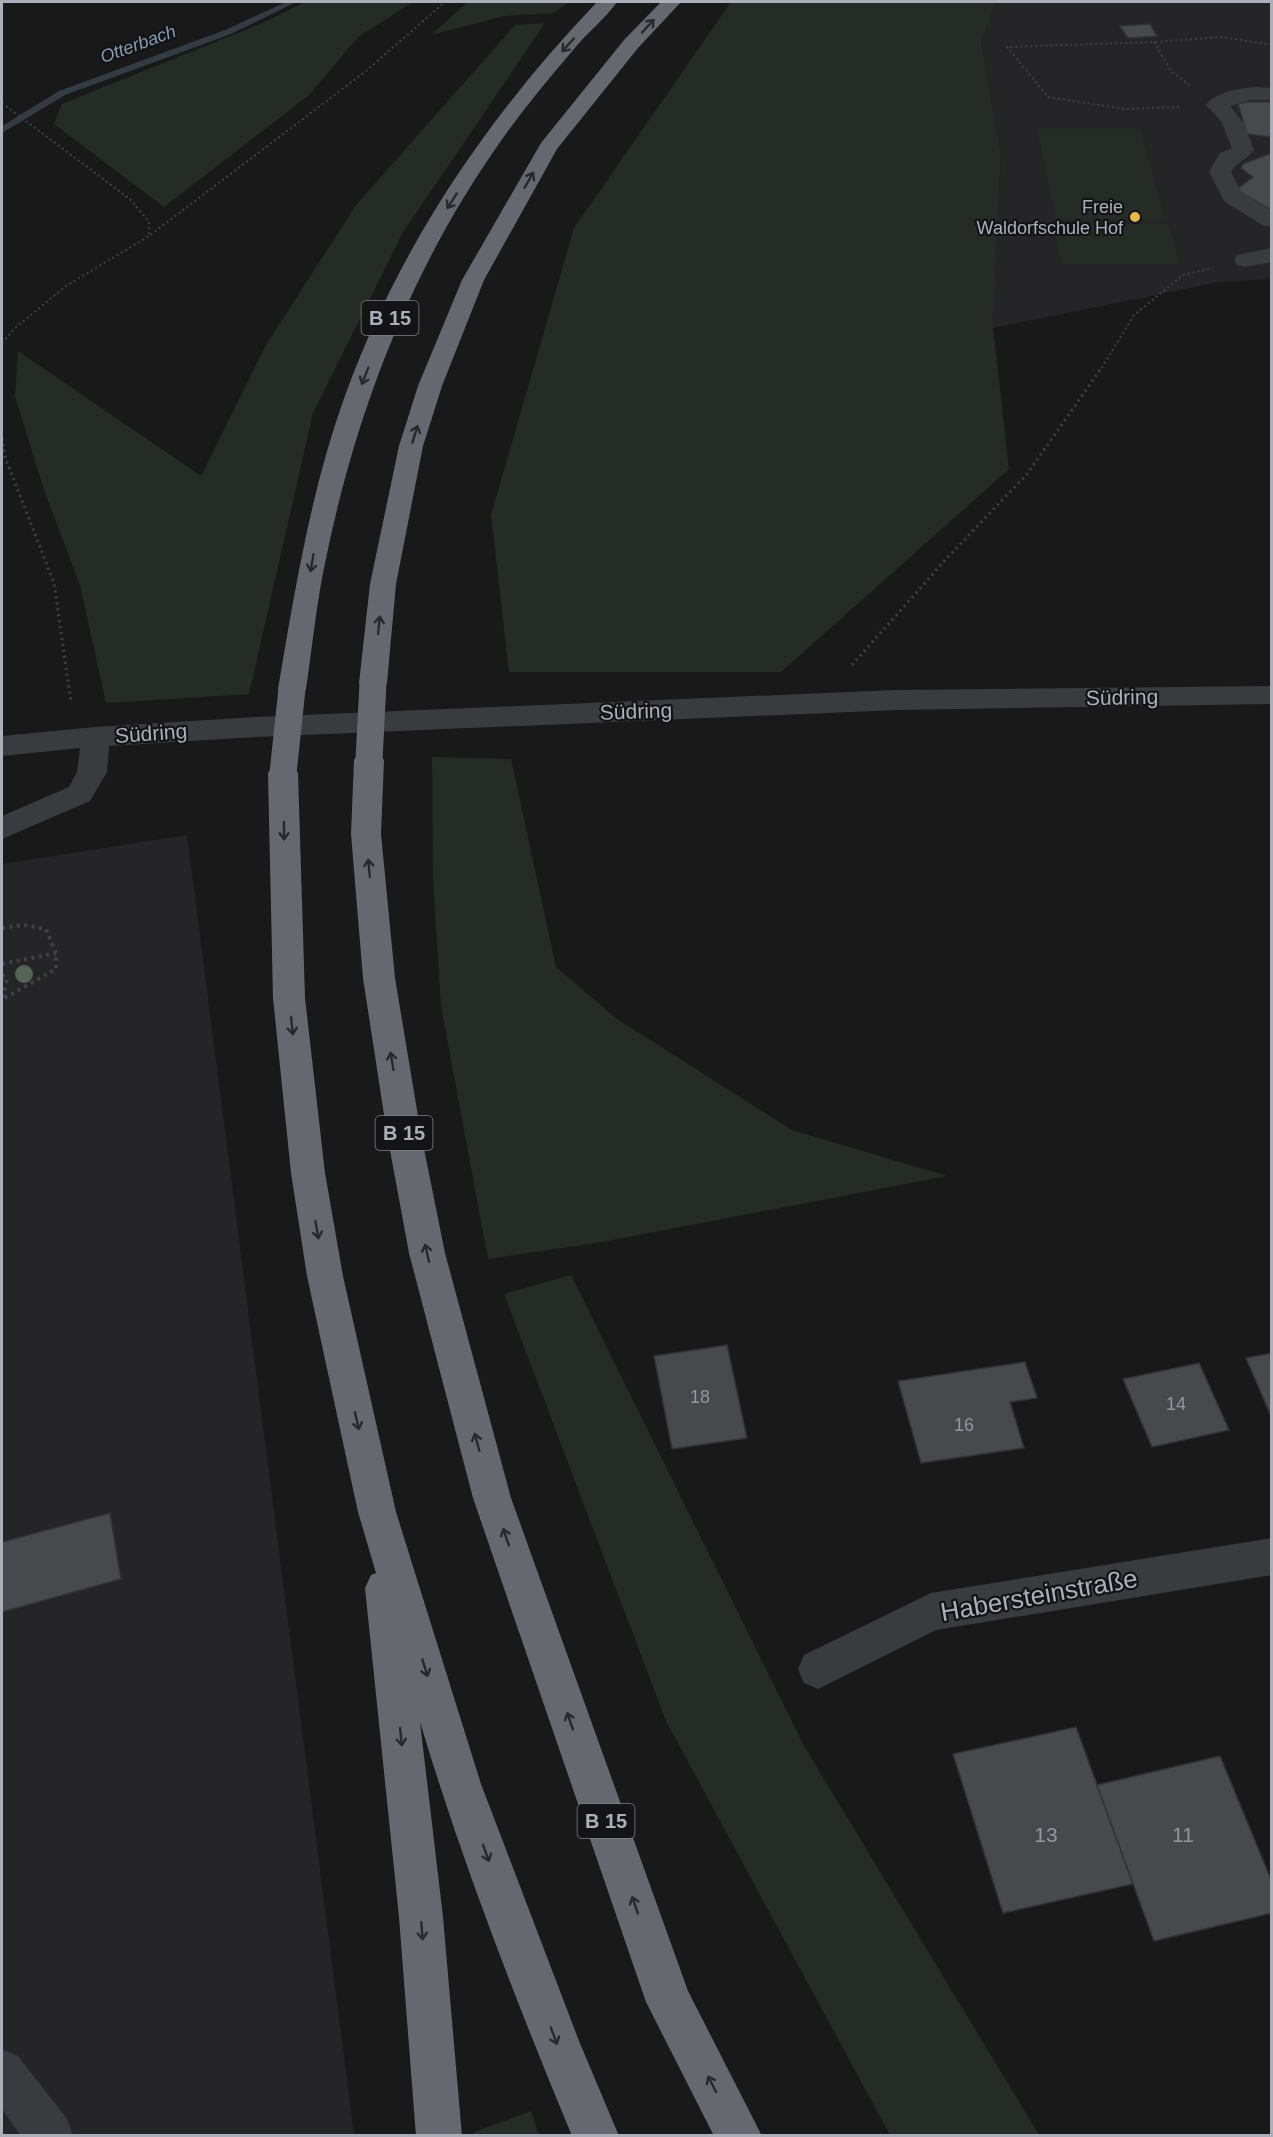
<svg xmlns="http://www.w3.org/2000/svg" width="1273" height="2137" font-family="Helvetica,sans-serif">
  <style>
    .built { fill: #252527 }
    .green { fill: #252c26 }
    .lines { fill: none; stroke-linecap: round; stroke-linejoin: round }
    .stream { fill: #333b43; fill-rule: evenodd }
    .building { fill: #48494d; stroke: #333336; stroke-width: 1.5 }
    .path-far2 { stroke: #404146; stroke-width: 2; stroke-dasharray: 2 3; stroke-linecap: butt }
    .path-far1 { stroke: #404146; stroke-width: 3; stroke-dasharray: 2 4; stroke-linecap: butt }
    .path { stroke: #404146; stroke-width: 4; stroke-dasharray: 3 4.5; stroke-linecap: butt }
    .minor { fill: #3a3b3f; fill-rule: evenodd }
    .highway { fill: #666870; fill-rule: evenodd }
    .highway-bridge { stroke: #666870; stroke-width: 27 }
    .tree { fill: #546456 }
    .oneway { stroke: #28292c }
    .poi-dot { fill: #e3b748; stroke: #141416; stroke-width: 2 }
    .labels { text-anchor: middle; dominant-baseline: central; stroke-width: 4.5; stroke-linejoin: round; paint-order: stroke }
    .far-water-label { font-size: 18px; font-style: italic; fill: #869bb1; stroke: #141416 }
    .far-poi-label { font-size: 18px; fill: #acafb9; stroke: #141416; text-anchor: end }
    .number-label { font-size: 18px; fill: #93969e }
    .shield { fill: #141416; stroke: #7e8088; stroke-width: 1.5 }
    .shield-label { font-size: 20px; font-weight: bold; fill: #acafb9 }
    .street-label { font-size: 21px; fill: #acafb9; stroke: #141416 }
    .near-number-label { font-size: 21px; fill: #93969e }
    .near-street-label { font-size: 26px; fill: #acafb9; stroke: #141416 }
  </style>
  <rect width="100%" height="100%" fill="#19191a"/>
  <g class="built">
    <polygon points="996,2 1271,2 1271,279 1219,282 993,328 1001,154 981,42"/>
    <polygon points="187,835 354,2135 2,2136 2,864"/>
  </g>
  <g class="green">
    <polygon points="305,2 413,2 358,37 309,95 164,207 54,124 62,104 265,22"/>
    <polygon points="468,2 569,2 553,13 504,16 431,35"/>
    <polygon points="731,2 996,2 981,42 1001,154 993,328 1009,469 781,672 509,672 491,515 574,228"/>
    <polygon points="545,23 402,234 313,413 249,694 106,703 80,585 45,493 15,396 18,351 201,476 267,343 357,204 515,25"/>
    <polygon points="1037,129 1140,129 1165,220 1056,219"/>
    <polygon points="1053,224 1168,224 1180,264 1062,264"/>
    <polygon points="432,757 511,759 556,967 617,1019 792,1130 947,1176 602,1242 488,1259 441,1006 433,879"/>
    <polygon points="571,1275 804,1746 1039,2135 890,2135 666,1721 504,1294"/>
    <polygon points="531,2111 539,2135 474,2135 474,2132"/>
  </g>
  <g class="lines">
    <polygon class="stream" points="286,2 296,2 231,34 65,95 2,133 2,126 59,91 225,30"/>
  </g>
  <g class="building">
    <polygon points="1150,24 1157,36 1128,38 1120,26"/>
    <polygon points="1246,102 1272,102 1272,137 1247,134 1238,104"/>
    <polygon points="1272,153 1272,210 1236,190 1253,177 1241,168 1243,164"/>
    <polygon points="727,1345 747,1438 672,1449 654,1356"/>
    <polygon points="1272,1353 1272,1416 1271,1416 1246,1358"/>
    <polygon points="1025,1362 1037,1398 1010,1402 1024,1448 921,1463 898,1381"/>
    <polygon points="1199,1363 1229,1430 1152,1447 1123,1379"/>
    <polygon points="110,1513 121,1579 2,1612 2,1542"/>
    <polygon points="1076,1727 1133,1884 1003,1913 953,1754"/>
    <polygon points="1220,1756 1272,1882 1272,1913 1154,1941 1097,1785"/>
  </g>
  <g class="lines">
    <g class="path-far2">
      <polyline points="1154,42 1172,72 1189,85"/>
      <polyline points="2,103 131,200 149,222 149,235"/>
      <polyline points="1179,107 1125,109 1048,97 1007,47 1154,42 1222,37 1272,45"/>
      <polyline points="2,343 14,329 66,286 149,236 366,71 445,2"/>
      <polyline points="1099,372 1134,315 1183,275 1213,268"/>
    </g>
    <g class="path-far1">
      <polyline points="2,438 5,457 54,583 71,702"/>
      <polyline points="852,665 948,557 1027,474 1100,370"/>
    </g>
    <g class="path">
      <polyline points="2,928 24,925 46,929 56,953 56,969 3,999"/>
      <polyline points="2,964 56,953"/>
      <polyline points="2,975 7,979 2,1000"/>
    </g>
    <g class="minor">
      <path d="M1257,87l15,1v12h-22l-20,6 14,18 10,26c-7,10 -16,10 -23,22l11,21 30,18v16l-8,-1 -39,-24 -16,-30 11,-19 12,-5 -11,-27 -15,-16c9,-13 35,-17 51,-18z"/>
      <polygon points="1272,248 1272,262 1245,267 1237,265 1234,260 1237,255"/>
      <polygon points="1272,686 1272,704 897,710 256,737 109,746 107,772 90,801 2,839 2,816 69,787 77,772 80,748 2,756 2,736 95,727 256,717 897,690"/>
      <polygon points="1272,1538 1272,1575 936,1630 818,1689 804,1683 798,1669 804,1655 931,1593"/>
      <polygon points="2,2049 18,2056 67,2119 73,2136 21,2136 2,2109"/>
    </g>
    <g class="highway">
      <path d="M597,2h20c-12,17 -30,31 -43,47 -25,29 -49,58 -71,89 -92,129 -148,275 -179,430 -8,40 -12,81 -18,121l-4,7 -10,2 -10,-2 -4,-7c17,-100 33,-200 68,-296 54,-148 143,-278 251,-391z"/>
      <polygon points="661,2 681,2 638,48 557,149 484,280 442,386 423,446 396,584 387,683 383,690 373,692 363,690 359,683 370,584 399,446 418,386 462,280 541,143 624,40"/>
      <polygon points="369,750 379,753 384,760 381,834 395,978 421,1134 445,1253 511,1498 688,1991 762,2136 714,2136 646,2002 473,1498 409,1253 387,1134 363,978 351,834 354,760 359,753"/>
      <path d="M283,763l10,3 5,7 7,225 20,175 18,103 53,236 85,272 98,257 40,95h-47c-56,-135 -110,-274 -152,-414l23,195 19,219h-46l-17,-219 -34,-329 6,-13 5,-2 -18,-61 -51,-236 -16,-103 -18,-175 -5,-225 5,-7z"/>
    </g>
    <g class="highway-bridge">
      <polyline points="369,760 373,683"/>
      <polyline points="283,773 292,689"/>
    </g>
  </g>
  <circle class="tree" cx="24" cy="974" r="9"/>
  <defs><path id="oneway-shaft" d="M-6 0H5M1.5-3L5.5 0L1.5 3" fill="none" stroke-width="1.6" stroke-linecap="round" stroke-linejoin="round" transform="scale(1.5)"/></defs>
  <g class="oneway">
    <use href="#oneway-shaft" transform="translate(648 26) rotate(-47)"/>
    <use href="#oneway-shaft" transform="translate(568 45) rotate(132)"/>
    <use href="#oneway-shaft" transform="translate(529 180) rotate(-60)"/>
    <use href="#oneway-shaft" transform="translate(452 201) rotate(123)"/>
    <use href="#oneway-shaft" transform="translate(365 376) rotate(112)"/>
    <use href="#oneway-shaft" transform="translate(415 434) rotate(-73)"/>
    <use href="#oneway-shaft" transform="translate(312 563) rotate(99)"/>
    <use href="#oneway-shaft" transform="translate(379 625) rotate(-84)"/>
    <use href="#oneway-shaft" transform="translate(284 831) rotate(89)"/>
    <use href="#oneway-shaft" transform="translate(369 868) rotate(-95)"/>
    <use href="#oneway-shaft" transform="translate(292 1026) rotate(84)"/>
    <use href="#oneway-shaft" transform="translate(392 1061) rotate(-99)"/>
    <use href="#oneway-shaft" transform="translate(317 1230) rotate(80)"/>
    <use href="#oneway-shaft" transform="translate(427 1253) rotate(-103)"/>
    <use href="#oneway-shaft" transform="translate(357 1421) rotate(77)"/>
    <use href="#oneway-shaft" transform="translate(477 1442) rotate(-105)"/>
    <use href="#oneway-shaft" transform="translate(506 1537) rotate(-109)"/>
    <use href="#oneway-shaft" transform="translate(425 1668) rotate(73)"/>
    <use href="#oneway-shaft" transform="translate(570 1721) rotate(-109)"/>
    <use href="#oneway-shaft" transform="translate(401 1737) rotate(84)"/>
    <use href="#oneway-shaft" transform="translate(486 1853) rotate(70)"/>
    <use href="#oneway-shaft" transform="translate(635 1905) rotate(-109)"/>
    <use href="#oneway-shaft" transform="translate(422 1931) rotate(85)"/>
    <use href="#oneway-shaft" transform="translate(554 2036) rotate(70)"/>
    <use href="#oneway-shaft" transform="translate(712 2084) rotate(-117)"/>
  </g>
  <circle class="poi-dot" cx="1135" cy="217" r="6"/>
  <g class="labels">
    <g class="far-water-label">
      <text transform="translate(138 44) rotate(-20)">Otterbach</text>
    </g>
    <g class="far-poi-label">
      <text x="1123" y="207">Freie<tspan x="1123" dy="21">Waldorfschule Hof</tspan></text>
    </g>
    <g class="number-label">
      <text x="700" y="1397">18</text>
      <text x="1176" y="1404">14</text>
      <text x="964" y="1425">16</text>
    </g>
    <g class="shield">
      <rect x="361.5" y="301" width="57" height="34" rx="4.5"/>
      <rect x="375.5" y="1116" width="57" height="34" rx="4.5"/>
      <rect x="577.5" y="1804" width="57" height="34" rx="4.5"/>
    </g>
    <g class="shield-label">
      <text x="390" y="318">B 15</text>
      <text x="404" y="1133">B 15</text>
      <text x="606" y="1821">B 15</text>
    </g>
    <g class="street-label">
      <text transform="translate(1122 697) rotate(-1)">Südring</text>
      <text transform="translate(636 711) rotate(-2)">Südring</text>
      <text transform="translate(151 733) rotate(-4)">Südring</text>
    </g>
    <g class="near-number-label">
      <text x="1046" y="1834">13</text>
      <text x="1183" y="1834">11</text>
    </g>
    <g class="near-street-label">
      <text transform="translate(1039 1595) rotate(-10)">Habersteinstraße</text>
    </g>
  </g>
  <rect width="1273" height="2137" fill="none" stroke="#acafb9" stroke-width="6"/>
</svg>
